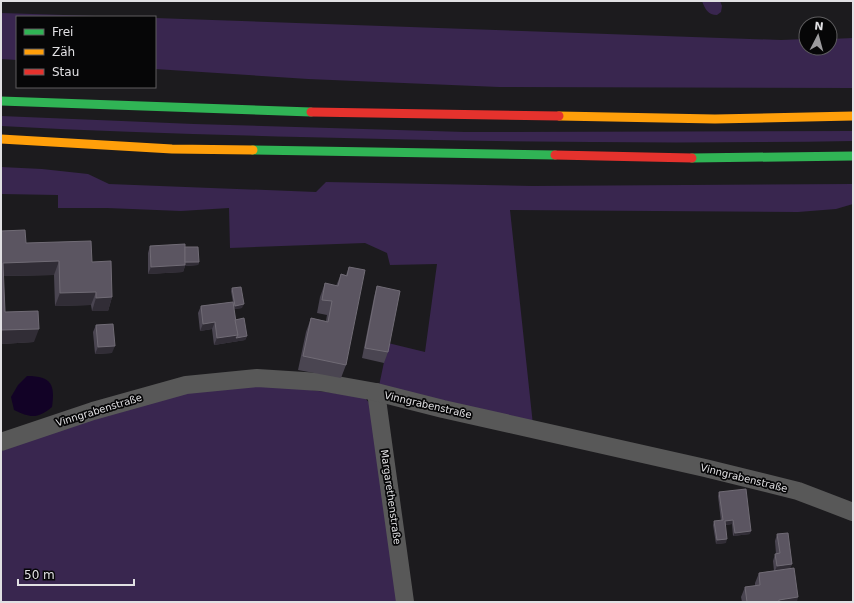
<svg xmlns="http://www.w3.org/2000/svg" width="854" height="603" font-family="'DejaVu Sans',sans-serif">
  <style>
    .green { fill: #39264f }
    .water { fill: #120226 }
    .lines { fill: none; stroke-linecap: round; stroke-linejoin: round }
    .street { stroke: #585858; stroke-width: 18 }
    .fast { stroke: #30b455; stroke-width: 9 }
    .slow { stroke: #ff9f0a; stroke-width: 9 }
    .jam { stroke: #e5322d; stroke-width: 9 }
    .wall { fill: #4a4551 }
    .shaded-wall { fill: #312d36 }
    .building { fill: #5b5561; stroke: #706b75 }
    .labels { text-anchor: middle; dominant-baseline: central; stroke-width: 3.5; stroke-linejoin: round; paint-order: stroke }
    .street-label { font-size: 10px; fill: #e1e0e3; stroke: #060607 }
  </style>
  <rect width="100%" height="100%" fill="#1c1b1e"/>
  <g class="green">
    <path d="M702,1h18l2,5 -1,6 -4,3c-9,0 -12,-6 -15,-14z"/>
    <polygon points="1,13 127,17 17,17 17,60 1,59"/>
    <polygon points="155,18 781,40 806,39 806,48 830,48 830,39 853,38 853,88 499,87 308,79 155,69"/>
    <path d="M1,116l193,8 271,8 388,-1v10c-184,3 -368,1 -552,-4 -100,-3 -200,-5 -300,-11z"/>
    <polygon points="1,167 42,169 88,174 109,184 316,192 326,182 532,186 853,184 853,204 836,209 798,212 510,210 533,425 379,386 388,343 425,352 437,264 390,265 387,253 365,243 230,248 229,208 181,211 107,208 58,208 58,195 1,194"/>
    <polygon points="258,383 364,397 373,407 401,602 1,602 1,451 120,408 185,390"/>
  </g>
  <path class="water" d="M27,376c25,0 28,9 25,31 -14,12 -22,11 -38,3l-3,-13 7,-12z"/>
  <g class="lines">
    <g class="street">
      <polyline points="376,392 405,602"/>
      <polyline points="1,442 93,411 186,385 257,378 320,382 376,392 443,409 705,468 798,491 853,512"/>
    </g>
    <g class="fast">
      <polyline points="1,101 311,112"/>
      <polyline points="253,150 555,155"/>
      <polyline points="692,158 853,156"/>
    </g>
    <g class="slow">
      <polyline points="559,116 715,119 853,116"/>
      <polyline points="1,139 172,149 253,150"/>
    </g>
    <g class="jam">
      <polyline points="311,112 559,116"/>
      <polyline points="555,155 692,158"/>
    </g>
  </g>
  <g class="wall">
    <polygon points="1,231 26,243 92,262 112,297 108,311 92,311 91,305 55,306 54,275 3,276 5,312 34,342 1,344"/>
    <polygon points="150,246 185,247 199,262 198,265 185,266 183,272 148,274 148,253"/>
    <polygon points="349,267 346,365 341,378 298,370 306,332 311,318 326,321 327,315 317,313 320,297 325,283 336,286 341,274 346,275"/>
    <polygon points="377,286 388,352 384,363 362,358 374,297"/>
    <polygon points="232,288 242,308 234,309 235,320 247,336 245,340 214,345 212,329 200,331 198,313 201,306 233,302 231,291"/>
    <polygon points="96,325 112,353 95,354 93,332"/>
    <polygon points="719,492 750,534 733,536 732,524 725,525 726,543 716,544 713,525 714,521 721,521 718,496"/>
    <polygon points="777,534 792,564 790,568 797,602 742,602 741,597 745,587 755,586 755,583 759,573 774,571 773,561 775,554 776,554 775,541"/>
  </g>
  <g class="shaded-wall">
    <polygon points="59,261 54,275 1,276 3,263"/>
    <polygon points="199,262 198,265 185,266 183,272 148,274 151,267 184,263"/>
    <polygon points="96,292 91,305 55,306 60,293"/>
    <polygon points="112,297 108,311 92,311 96,298"/>
    <polygon points="244,304 242,308 234,309 235,306"/>
    <polygon points="215,322 212,329 200,331 203,324"/>
    <polygon points="39,329 34,342 1,344 1,330"/>
    <polygon points="238,335 247,336 245,340 214,345 217,338"/>
    <polygon points="115,346 112,353 95,354 98,347"/>
    <polygon points="733,520 732,524 724,525 725,521"/>
    <polygon points="751,531 750,534 733,536 735,533"/>
    <polygon points="727,539 726,543 716,544 717,540"/>
    <polygon points="792,564 789,571 774,573 777,566"/>
    <polygon points="798,597 797,602 778,602 779,600"/>
  </g>
  <g class="building">
    <polygon points="25,230 26,243 91,241 92,262 111,261 112,297 96,298 96,292 60,293 59,261 3,263 5,312 38,311 39,329 1,330 1,231"/>
    <polygon points="185,244 185,265 151,267 150,246"/>
    <polygon points="185,247 198,247 199,262 185,262"/>
    <polygon points="349,267 365,270 346,365 303,356 311,318 328,322 332,301 322,300 325,283 338,286 341,274 347,276"/>
    <polygon points="377,286 400,291 388,352 365,348"/>
    <polygon points="241,287 244,304 235,306 232,288"/>
    <polygon points="233,302 238,335 217,338 215,322 203,324 201,306"/>
    <polygon points="244,318 247,336 236,338 238,335 235,320"/>
    <polygon points="113,324 115,346 98,347 96,325"/>
    <polygon points="746,489 751,531 735,533 733,520 725,521 727,539 717,540 714,521 723,520 719,492"/>
    <polygon points="788,533 792,564 777,566 775,554 780,553 777,534"/>
    <polygon points="794,568 798,597 779,600 779,602 747,602 745,587 760,585 759,573"/>
  </g>
  <g class="labels">
    <g class="street-label">
      <text transform="translate(428 405) rotate(13)">Vinngrabenstraße</text>
      <text transform="translate(99 410) rotate(-17)">Vinngrabenstraße</text>
      <text transform="translate(744 478) rotate(14)">Vinngrabenstraße</text>
      <text transform="translate(391 497) rotate(82)">Margarethenstraße</text>
    </g>
  </g>
  <rect width="854" height="603" fill="none" stroke="#e1e0e3" stroke-width="4"/>
  <rect x="16" y="16" width="140" height="72" fill="#060607" stroke="#5e5d5f"/>
  <rect x="24" y="29" width="20" height="6" fill="#30b455" stroke="#5e5d5f"/>
  <text x="52" y="36" font-size="12" fill="#e1e0e3">Frei</text>
  <rect x="24" y="49" width="20" height="6" fill="#ff9f0a" stroke="#5e5d5f"/>
  <text x="52" y="56" font-size="12" fill="#e1e0e3">Zäh</text>
  <rect x="24" y="69" width="20" height="6" fill="#e5322d" stroke="#5e5d5f"/>
  <text x="52" y="76" font-size="12" fill="#e1e0e3">Stau</text>
  <g transform="translate(818 36) rotate(6)"><circle r="19" fill="#060607" stroke="#5e5d5f"/>
  <path d="M0-3L7 15L0 10L-7 15Z" fill="#9c9b9e"/>
  <text y="-6" font-size="11" font-weight="bold" text-anchor="middle" fill="#e1e0e3">N</text>
  </g>
  <path d="M18 579v6h116v-6" fill="none" stroke="#e1e0e3" stroke-width="2"/>
  <text x="24" y="579" font-size="12" fill="#e1e0e3" stroke="#060607" stroke-width="3" paint-order="stroke">50 m</text>
</svg>
